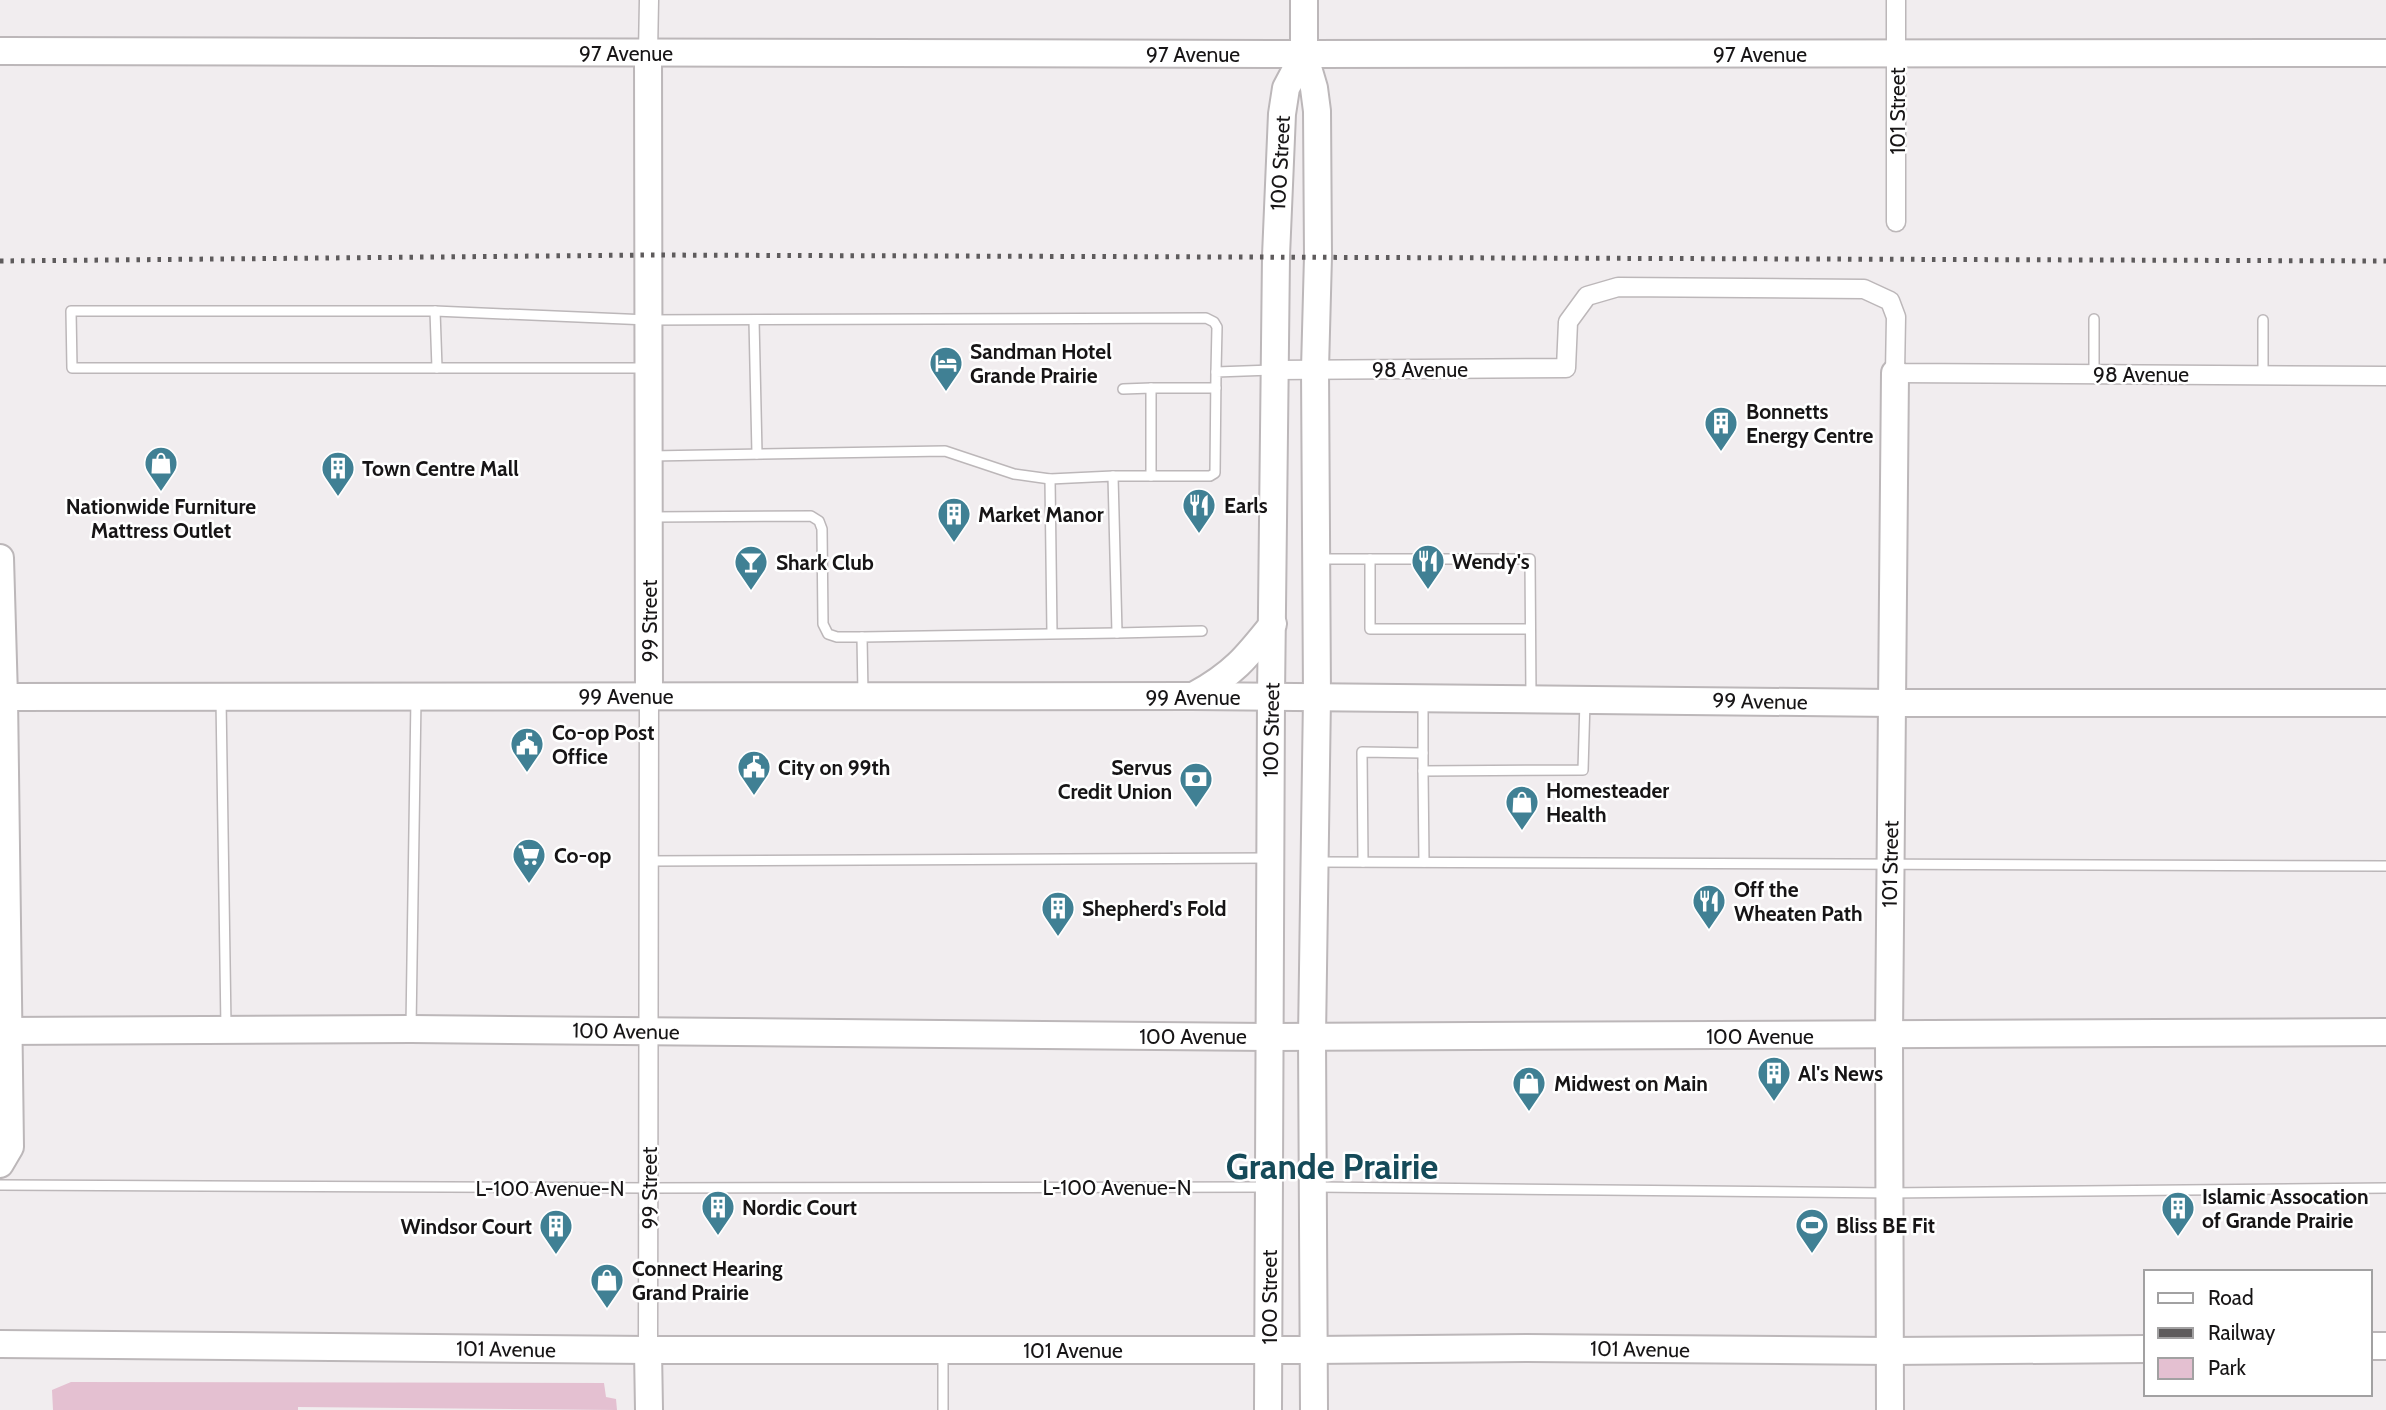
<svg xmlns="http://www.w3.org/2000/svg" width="2386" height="1410" font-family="Cabin,sans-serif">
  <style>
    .green { fill: #e4c0d1 }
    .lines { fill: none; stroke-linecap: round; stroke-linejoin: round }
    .lane-casing { stroke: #bcb7b9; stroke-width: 12 }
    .street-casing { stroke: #bcb7b9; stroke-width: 21 }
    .secondary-casing { stroke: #bcb7b9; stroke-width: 30 }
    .lane { stroke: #fff; stroke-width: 9 }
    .street { stroke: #fff; stroke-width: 18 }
    .secondary { stroke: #fff; stroke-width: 26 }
    .rail { stroke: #5e5b5c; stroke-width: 5; stroke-dasharray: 3.5 7; stroke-linecap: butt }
    .labels { text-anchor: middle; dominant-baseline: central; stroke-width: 5; stroke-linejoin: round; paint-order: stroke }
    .street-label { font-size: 21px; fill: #171516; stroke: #fff }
    .poi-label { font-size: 21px; font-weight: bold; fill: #171516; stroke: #fff; text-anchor: start }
    .town-label { font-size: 35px; font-weight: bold; fill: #154a59; stroke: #fff }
  </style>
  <rect width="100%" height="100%" fill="#f1edef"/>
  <polygon class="green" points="71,1382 604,1383 606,1397 616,1399 617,1410 298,1407 298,1410 53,1410 52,1390"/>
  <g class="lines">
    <defs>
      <g id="lane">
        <polyline points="435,311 437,368"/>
        <polyline points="754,320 757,454"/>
        <polyline points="2263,320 2263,375"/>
        <polyline points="647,368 72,368 71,311 435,311 648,320 1206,318 1214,322 1217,327 1216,372"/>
        <polyline points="2094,374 2094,319"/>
        <polyline points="1151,388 1216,388"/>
        <polyline points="1123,389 1151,388 1151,476"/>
        <polyline points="651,456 945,451 1014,474 1050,479 1113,476 1117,633 1202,631"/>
        <polyline points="1113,476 1210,476 1215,473 1216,372 1272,370"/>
        <polyline points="1050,479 1052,633"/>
        <polyline points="653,517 811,516 819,521 822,529 823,624 828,634 837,637 862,637"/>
        <polyline points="1318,559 1530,559 1531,697"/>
        <polyline points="1370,559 1370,629 1530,629"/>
        <polyline points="863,694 862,637 1117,633"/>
        <polyline points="221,699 226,1027"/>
        <polyline points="1423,771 1423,702"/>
        <polyline points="650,861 1269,858"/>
        <polyline points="1317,862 2386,866"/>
        <polyline points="1363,862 1362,752 1423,753"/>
        <polyline points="1424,862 1423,771 1583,770 1585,701"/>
        <polyline points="411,1027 416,698"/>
        <polyline points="0,1185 648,1188 1265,1187"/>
        <polyline points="1317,1187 1888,1193 2386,1188"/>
        <polyline points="943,1352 943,1410"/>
      </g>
      <g id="street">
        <polyline points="1896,0 1896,222"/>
        <polyline points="648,53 649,0"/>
        <polyline points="1274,370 1566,368 1568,322 1587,296 1618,287 1864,289 1890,301 1896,317 1895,373 2386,376"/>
        <polyline points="648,1350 649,696"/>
      </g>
      <g id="secondary">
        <polyline points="1304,0 1304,54 1314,88 1317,111 1318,256 1315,369 1317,697 1312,1037 1314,1410"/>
        <polyline points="0,51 1304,54 2386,53"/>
        <polyline points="648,53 649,696"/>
        <polyline points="0,558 4,697 10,1147 0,1164"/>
        <path d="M1195,695c38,-21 51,-37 78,-71"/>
        <polyline points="0,697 1191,696 1892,703 2386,703"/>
        <polyline points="0,1031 411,1029 1269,1037 2386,1032"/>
        <polyline points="0,1344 648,1350 1313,1350 1527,1348 1890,1351 2146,1349"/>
        <polyline points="2370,1346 2386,1346"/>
        <polyline points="648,1350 649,1410"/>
        <polyline points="1268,1410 1271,697 1276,256 1282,114 1286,88 1304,54"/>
        <polyline points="1890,1410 1889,1035 1895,373"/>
      </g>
    </defs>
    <use href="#lane" class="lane-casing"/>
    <use href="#street" class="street-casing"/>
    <use href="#secondary" class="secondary-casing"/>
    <use href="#lane" class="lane"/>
    <use href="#street" class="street"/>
    <use href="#secondary" class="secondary"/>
    <polyline class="rail" points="0,261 649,255 2386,261"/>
  </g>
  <defs>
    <symbol id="hotel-pin" viewBox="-11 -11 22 30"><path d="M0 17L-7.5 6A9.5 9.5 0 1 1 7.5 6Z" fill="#408094" stroke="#fff"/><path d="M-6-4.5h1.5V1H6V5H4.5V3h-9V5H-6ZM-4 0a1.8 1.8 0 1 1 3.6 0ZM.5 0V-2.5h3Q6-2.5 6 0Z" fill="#fff"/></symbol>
    <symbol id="building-pin" viewBox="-11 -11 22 30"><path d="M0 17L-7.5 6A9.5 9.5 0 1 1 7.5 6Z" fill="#408094" stroke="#fff"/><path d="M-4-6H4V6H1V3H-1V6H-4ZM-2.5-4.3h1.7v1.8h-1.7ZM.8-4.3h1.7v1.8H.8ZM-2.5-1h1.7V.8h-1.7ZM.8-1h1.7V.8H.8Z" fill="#fff"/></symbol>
    <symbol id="shop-pin" viewBox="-11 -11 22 30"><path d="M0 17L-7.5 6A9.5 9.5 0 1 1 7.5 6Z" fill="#408094" stroke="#fff"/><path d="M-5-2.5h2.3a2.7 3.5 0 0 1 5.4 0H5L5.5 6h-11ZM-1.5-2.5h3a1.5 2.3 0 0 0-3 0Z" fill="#fff"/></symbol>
    <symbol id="restaurant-pin" viewBox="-11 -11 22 30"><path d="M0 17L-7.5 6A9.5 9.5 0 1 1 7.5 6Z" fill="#408094" stroke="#fff"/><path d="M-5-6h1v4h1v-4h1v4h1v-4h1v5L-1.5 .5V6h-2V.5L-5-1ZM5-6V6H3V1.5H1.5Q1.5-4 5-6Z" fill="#fff"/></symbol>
    <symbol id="bar-pin" viewBox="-11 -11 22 30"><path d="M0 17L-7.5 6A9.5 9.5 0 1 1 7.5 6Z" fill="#408094" stroke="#fff"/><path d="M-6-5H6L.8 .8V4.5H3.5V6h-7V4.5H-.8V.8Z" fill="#fff"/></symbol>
    <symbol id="civic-pin" viewBox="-11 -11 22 30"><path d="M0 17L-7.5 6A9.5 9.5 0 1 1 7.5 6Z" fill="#408094" stroke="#fff"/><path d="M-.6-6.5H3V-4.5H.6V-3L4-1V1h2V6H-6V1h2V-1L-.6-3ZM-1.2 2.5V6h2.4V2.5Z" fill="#fff"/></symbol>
    <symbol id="bank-pin" viewBox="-11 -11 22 30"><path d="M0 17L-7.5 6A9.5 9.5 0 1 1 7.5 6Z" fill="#408094" stroke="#fff"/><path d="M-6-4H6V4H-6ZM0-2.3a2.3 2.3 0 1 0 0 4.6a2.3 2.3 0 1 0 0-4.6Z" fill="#fff"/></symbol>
    <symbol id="supermarket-pin" viewBox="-11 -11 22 30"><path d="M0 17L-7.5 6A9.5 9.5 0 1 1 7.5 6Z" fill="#408094" stroke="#fff"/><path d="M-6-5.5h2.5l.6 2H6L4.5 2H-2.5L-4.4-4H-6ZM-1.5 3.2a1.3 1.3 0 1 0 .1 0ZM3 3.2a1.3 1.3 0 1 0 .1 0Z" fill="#fff"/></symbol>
    <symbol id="stadium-pin" viewBox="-11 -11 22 30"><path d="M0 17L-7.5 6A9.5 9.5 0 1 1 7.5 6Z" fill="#408094" stroke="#fff"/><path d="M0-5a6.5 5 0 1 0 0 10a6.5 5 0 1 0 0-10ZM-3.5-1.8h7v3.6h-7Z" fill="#fff"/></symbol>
  </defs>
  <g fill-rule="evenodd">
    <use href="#hotel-pin" x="927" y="344" width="38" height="52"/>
    <use href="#building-pin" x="1702" y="404" width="38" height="52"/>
    <use href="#shop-pin" x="142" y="444" width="38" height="52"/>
    <use href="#building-pin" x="319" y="449" width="38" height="52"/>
    <use href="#restaurant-pin" x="1180" y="486" width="38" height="52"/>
    <use href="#building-pin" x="935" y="495" width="38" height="52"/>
    <use href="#restaurant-pin" x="1409" y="542" width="38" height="52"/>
    <use href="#bar-pin" x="732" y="543" width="38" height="52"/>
    <use href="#civic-pin" x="508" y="725" width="38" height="52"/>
    <use href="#civic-pin" x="735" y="748" width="38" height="52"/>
    <use href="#bank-pin" x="1177" y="760" width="38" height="52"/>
    <use href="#shop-pin" x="1503" y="783" width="38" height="52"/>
    <use href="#supermarket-pin" x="510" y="836" width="38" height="52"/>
    <use href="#restaurant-pin" x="1690" y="882" width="38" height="52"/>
    <use href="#building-pin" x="1039" y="889" width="38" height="52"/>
    <use href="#building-pin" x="1755" y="1054" width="38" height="52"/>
    <use href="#shop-pin" x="1510" y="1064" width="38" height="52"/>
    <use href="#building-pin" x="699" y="1188" width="38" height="52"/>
    <use href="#building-pin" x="2159" y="1189" width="38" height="52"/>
    <use href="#stadium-pin" x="1793" y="1206" width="38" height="52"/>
    <use href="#building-pin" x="537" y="1207" width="38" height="52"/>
    <use href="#shop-pin" x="588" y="1261" width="38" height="52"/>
  </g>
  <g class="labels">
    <g class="street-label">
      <text x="626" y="53">97 Avenue</text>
      <text x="1193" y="54">97 Avenue</text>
      <text x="1760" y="54">97 Avenue</text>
      <text transform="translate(1897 111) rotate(-90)">101 Street</text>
      <text transform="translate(1280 163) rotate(-87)">100 Street</text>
      <text x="1420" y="369">98 Avenue</text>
      <text x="2141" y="374">98 Avenue</text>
      <text transform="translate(649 621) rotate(-90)">99 Street</text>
      <text x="626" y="696">99 Avenue</text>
      <text x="1193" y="697">99 Avenue</text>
      <text transform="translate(1760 701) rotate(1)">99 Avenue</text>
      <text transform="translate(1271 730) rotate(-89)">100 Street</text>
      <text transform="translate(1890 864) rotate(-89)">101 Street</text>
      <text transform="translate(626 1031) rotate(1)">100 Avenue</text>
      <text x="1193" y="1036">100 Avenue</text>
      <text x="1760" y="1036">100 Avenue</text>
      <text x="1117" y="1187">L-100 Avenue-N</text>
      <text x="550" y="1188">L-100 Avenue-N</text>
      <text transform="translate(649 1188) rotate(-90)">99 Street</text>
      <text transform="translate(1269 1297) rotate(-90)">100 Street</text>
      <text transform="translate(506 1349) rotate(1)">101 Avenue</text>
      <text transform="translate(1640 1349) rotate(1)">101 Avenue</text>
      <text x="1073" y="1350">101 Avenue</text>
    </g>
    <g class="poi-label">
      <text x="970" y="351">Sandman Hotel<tspan x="970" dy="24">Grande Prairie</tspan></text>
      <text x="1746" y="411">Bonnetts<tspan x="1746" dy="24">Energy Centre</tspan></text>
      <text x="362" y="468">Town Centre Mall</text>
      <text x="1224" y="505">Earls</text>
      <text x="161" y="506" text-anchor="middle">Nationwide Furniture<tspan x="161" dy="24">Mattress Outlet</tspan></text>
      <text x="978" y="514">Market Manor</text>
      <text x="1452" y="561">Wendy's</text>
      <text x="776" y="562">Shark Club</text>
      <text x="552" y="732">Co-op Post<tspan x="552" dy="24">Office</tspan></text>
      <text x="778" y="767">City on 99th</text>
      <text x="1172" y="767" text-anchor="end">Servus<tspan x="1172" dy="24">Credit Union</tspan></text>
      <text x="1546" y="790">Homesteader<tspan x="1546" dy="24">Health</tspan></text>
      <text x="554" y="855">Co-op</text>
      <text x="1734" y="889">Off the<tspan x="1734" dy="24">Wheaten Path</tspan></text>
      <text x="1082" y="908">Shepherd's Fold</text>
      <text x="1798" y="1073">Al's News</text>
      <text x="1554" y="1083">Midwest on Main</text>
      <text x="2202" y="1196">Islamic Assocation<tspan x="2202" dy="24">of Grande Prairie</tspan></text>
      <text x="742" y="1207">Nordic Court</text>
      <text x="1836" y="1225">Bliss BE Fit</text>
      <text x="532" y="1226" text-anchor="end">Windsor Court</text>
      <text x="632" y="1268">Connect Hearing<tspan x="632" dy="24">Grand Prairie</tspan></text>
    </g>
    <g class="town-label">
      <text x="1332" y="1166">Grande Prairie</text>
    </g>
  </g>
  <rect x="2144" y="1270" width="228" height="126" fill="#ffffff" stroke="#a2a1a2" stroke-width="2"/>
  <rect x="2158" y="1293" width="35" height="10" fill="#ffffff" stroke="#a2a1a2" stroke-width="2"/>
  <text x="2208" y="1305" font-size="21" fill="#171516">Road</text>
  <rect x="2158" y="1328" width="35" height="10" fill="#5e5b5c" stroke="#a2a1a2" stroke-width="2"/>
  <text x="2208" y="1340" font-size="21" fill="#171516">Railway</text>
  <rect x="2158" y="1358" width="35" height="21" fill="#e4c0d1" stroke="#a2a1a2" stroke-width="2"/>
  <text x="2208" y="1375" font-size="21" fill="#171516">Park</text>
</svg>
